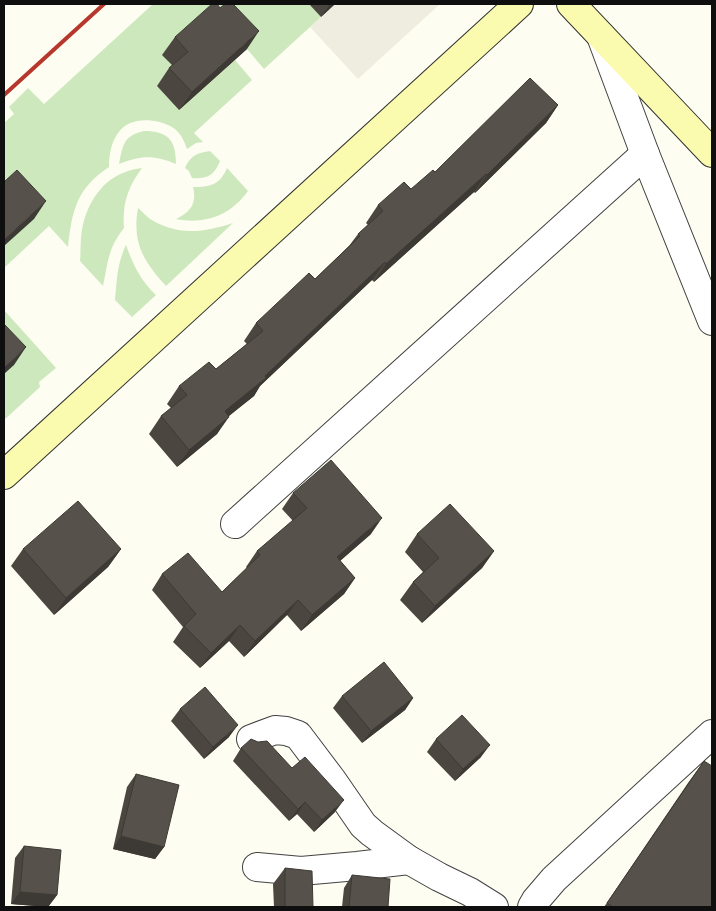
<svg xmlns="http://www.w3.org/2000/svg" width="716" height="911" font-family="Literata,serif">
  <style>
    .green { fill: #cde8bc }
    .plaza { fill: #efeddf }
    .lines { fill: none; stroke-linecap: round; stroke-linejoin: round }
    .street-casing { stroke: #424242; stroke-width: 30 }
    .secondary-casing { stroke: #313131; stroke-width: 30 }
    .street { stroke: #fff; stroke-width: 28 }
    .secondary { stroke: #fafbaf; stroke-width: 28 }
    .rail { stroke: #b8372d; stroke-width: 4 }
    .wall { fill: #4b4640 }
    .shaded-wall { fill: #3d3934 }
    .building { fill: #57514b; stroke: #3d3934 }
  </style>
  <rect width="100%" height="100%" fill="#fefdf1"/>
  <g class="green">
    <path d="M153,4h156l12,13 -57,52 -17,-20 -84,6 13,14 -19,17 22,24 56,-50 17,20 -58,53 9,9 -7,1 -9,6c-3,-9 -7,-17 -15,-22 -16,-9 -43,-11 -54,6 -7,10 -9,22 -9,34 -32,21 -37,43 -41,80l-19,-21 -45,42v-145l10,-9 -5,-7 19,-19 16,16z"/>
    <path d="M144,131c25,0 32,10 32,33 -21,-9 -35,-9 -57,0 4,-19 4,-28 25,-33z"/>
    <path d="M210,151l10,10c-6,15 -13,18 -28,17l-3,-7 -4,-3c6,-13 12,-15 25,-17z"/>
    <path d="M142,168c-14,19 -20,36 -18,60 -16,20 -16,34 -21,58l-23,-25c1,-10 0,-21 2,-31 4,-24 18,-48 41,-57 6,-3 13,-4 19,-5z"/>
    <path d="M227,168l21,23c-17,24 -43,34 -72,28 15,-7 21,-16 17,-32 17,0 27,-2 34,-19z"/>
    <path d="M138,208c4,3 7,7 12,11 5,3 11,6 17,8 23,8 43,3 66,-4l-67,63c-23,-25 -34,-44 -28,-78z"/>
    <path d="M126,245c7,20 15,36 30,50l-24,22 -17,-17c2,-21 2,-36 11,-55z"/>
    <polygon points="4,310 56,368 39,382 40,387 4,420"/>
  </g>
  <polygon class="plaza" points="335,4 440,4 358,79 310,27"/>
  <g class="lines">
    <defs>
      <g id="street">
        <polyline points="601,36 645,154 712,321"/>
        <polyline points="235,524 645,154"/>
        <polyline points="251,739 275,730 286,731 298,735 332,780 363,825 372,833 409,860 439,877 470,892 494,907"/>
        <polyline points="257,867 301,871 357,866 409,860"/>
        <polyline points="532,907 536,900 554,879 712,734"/>
      </g>
      <g id="secondary">
        <polyline points="571,4 712,153"/>
        <polyline points="4,475 519,4"/>
      </g>
    </defs>
    <use href="#street" class="street-casing"/>
    <use href="#secondary" class="secondary-casing"/>
    <use href="#street" class="street"/>
    <use href="#secondary" class="secondary"/>
    <polyline class="rail" points="4,95 104,4"/>
  </g>
  <g class="wall">
    <polygon points="309,4 335,4 321,17"/>
    <polygon points="175,37 247,49 179,110 157,86 169,68 172,65 162,55"/>
    <polygon points="558,105 546,123 475,193 474,192 374,282 372,280 260,386 254,396 228,416 217,434 177,467 149,434 161,416 171,408 167,404 179,386 216,369 247,344 244,341 256,323 315,279 349,246 358,234 368,225 366,223 378,205 411,189 435,172"/>
    <polygon points="293,493 371,534 340,561 355,578 344,594 301,631 287,615 244,657 229,641 200,668 173,642 183,627 152,590 162,574 222,592 247,568 246,567 257,551 293,521 282,509"/>
    <polygon points="417,534 494,551 482,568 422,623 400,600 413,582 423,572 405,552"/>
    <polygon points="23,549 121,549 108,567 54,615 11,566"/>
    <polygon points="342,696 413,698 405,710 362,743 333,708"/>
    <polygon points="180,709 229,737 204,759 171,721"/>
    <polygon points="436,739 481,757 455,781 427,752"/>
    <polygon points="241,748 292,768 335,812 314,832 297,814 289,821 233,761"/>
    <polygon points="704,761 712,907 604,907 688,783"/>
    <polygon points="136,774 164,847 155,859 113,849 127,787"/>
    <polygon points="24,846 57,895 48,907 11,904 15,858"/>
    <polygon points="285,868 313,907 274,907 273,884"/>
    <polygon points="352,875 388,907 342,907 344,888"/>
  </g>
  <g class="shaded-wall">
    <polygon points="330,4 335,4 321,17"/>
    <polygon points="259,31 247,49 179,110 192,92"/>
    <polygon points="558,105 546,123 475,193 487,175"/>
    <polygon points="486,174 474,192 374,282 386,264"/>
    <polygon points="46,201 34,219 4,246 4,240"/>
    <polygon points="385,262 372,280 260,386 254,396 213,429 225,411 265,376"/>
    <polygon points="26,347 14,365 4,374 4,368"/>
    <polygon points="229,417 217,434 177,467 189,450"/>
    <polygon points="382,518 371,534 326,573 337,557"/>
    <polygon points="121,549 108,567 54,615 66,598"/>
    <polygon points="494,551 482,568 422,623 435,606"/>
    <polygon points="355,578 344,594 301,631 312,615"/>
    <polygon points="298,600 287,615 244,657 255,641"/>
    <polygon points="240,625 229,641 200,668 211,653"/>
    <polygon points="413,698 405,710 362,743 371,731"/>
    <polygon points="238,725 229,737 204,759 213,747"/>
    <polygon points="490,745 481,757 455,781 463,769"/>
    <polygon points="344,800 335,812 314,832 322,820"/>
    <polygon points="305,802 297,814 289,821 298,809"/>
    <polygon points="121,836 164,847 155,859 113,849"/>
    <polygon points="20,892 57,895 48,907 11,904"/>
  </g>
  <g class="building">
    <polygon points="212,4 217,4 220,8 225,4 233,4 259,31 192,92 169,68 188,52 175,37"/>
    <polygon points="530,78 558,105 487,175 486,174 386,264 385,262 265,376 266,378 225,411 229,417 189,450 161,416 187,395 179,386 209,362 216,369 263,331 256,323 309,273 315,279 360,236 358,234 383,211 378,205 404,182 411,189 433,170 435,172"/>
    <polygon points="17,170 46,201 4,240 4,182"/>
    <polygon points="4,324 26,347 4,368"/>
    <polygon points="331,460 382,518 337,557 355,578 312,615 298,600 255,641 240,625 211,653 184,626 196,614 162,574 188,553 222,592 260,555 257,551 307,508 293,493"/>
    <polygon points="78,501 121,549 66,598 23,549"/>
    <polygon points="450,504 494,551 435,606 413,582 439,558 417,534"/>
    <polygon points="384,662 413,698 371,731 342,696"/>
    <polygon points="205,687 238,725 213,747 180,709"/>
    <polygon points="462,715 490,745 463,769 436,739"/>
    <polygon points="251,739 258,742 267,741 292,768 305,757 344,800 322,820 305,802 298,809 241,748"/>
    <polygon points="704,761 712,766 712,907 613,907 607,903"/>
    <polygon points="136,774 179,785 164,847 121,836"/>
    <polygon points="24,846 61,850 57,895 20,892"/>
    <polygon points="285,868 312,871 313,907 285,907"/>
    <polygon points="352,875 390,879 388,907 349,907"/>
  </g>
  <rect width="716" height="911" fill="none" stroke="#0f0f0f" stroke-width="10"/>
</svg>
